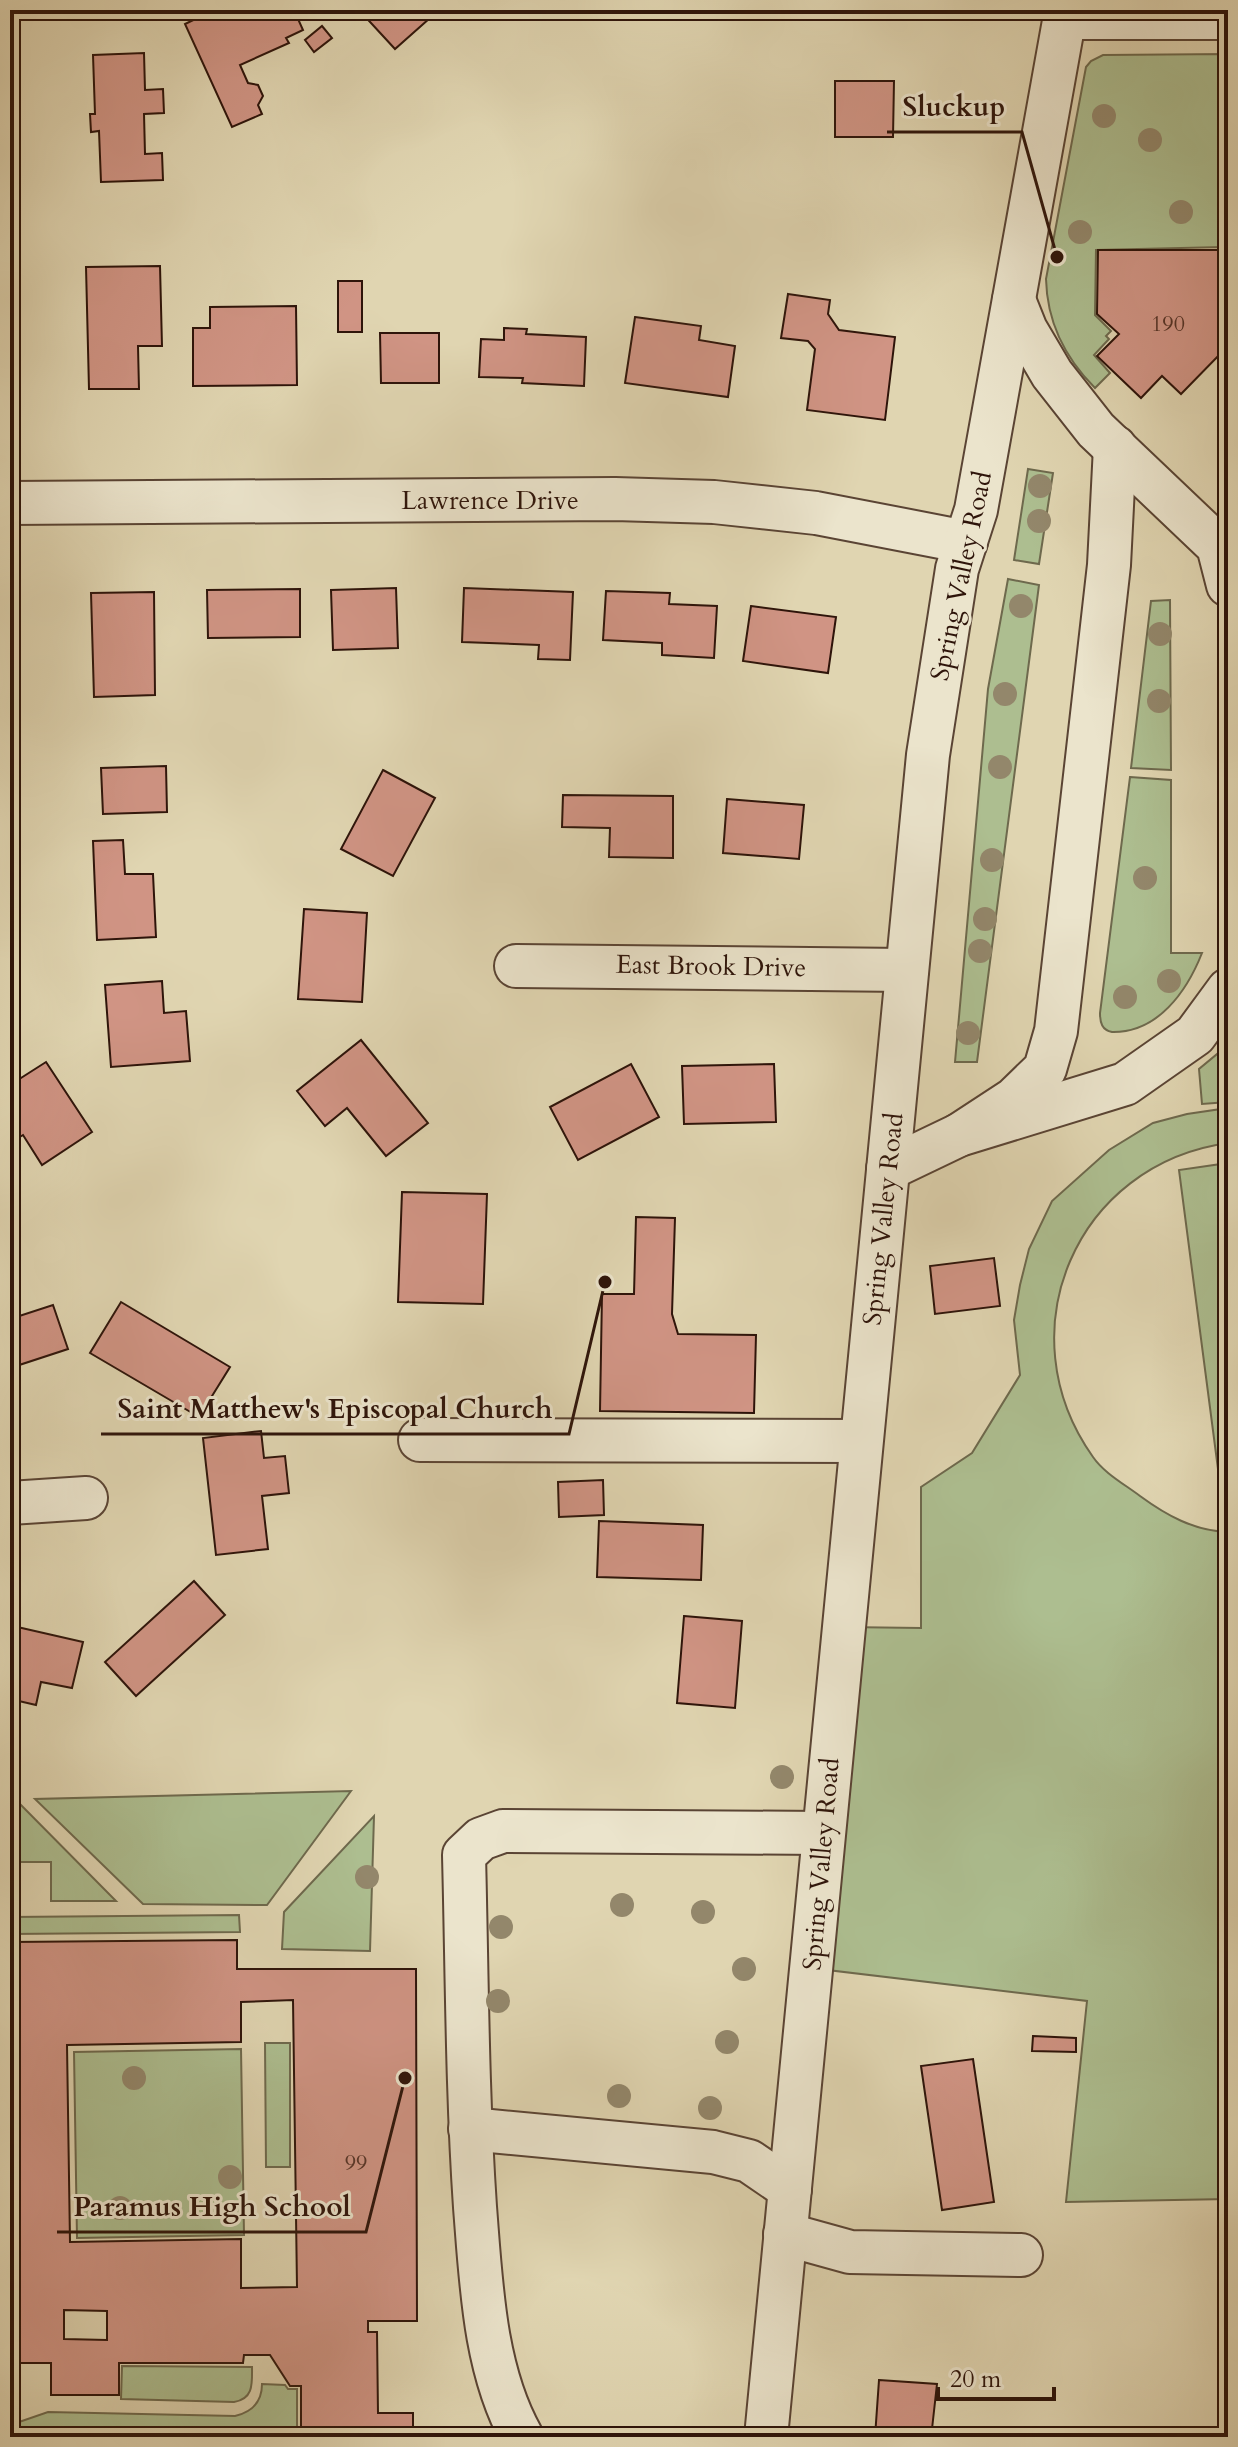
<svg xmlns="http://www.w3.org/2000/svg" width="1238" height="2447" font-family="Cardo,serif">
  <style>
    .green { fill: #adbe90; stroke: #6e694d; stroke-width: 2 }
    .building { fill: #d09484; stroke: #2e140a; stroke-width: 2; fill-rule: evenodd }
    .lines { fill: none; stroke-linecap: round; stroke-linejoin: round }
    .minor-casing { stroke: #5a4434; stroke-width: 46 }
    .minor { stroke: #ebe4cc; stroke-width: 42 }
    .tree { fill: #93876b }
    .labels { text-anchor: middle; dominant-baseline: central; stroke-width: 6; stroke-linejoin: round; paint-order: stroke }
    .number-label { font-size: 22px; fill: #563428 }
    .street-label { font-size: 26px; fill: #2e140a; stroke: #ebe4cc }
    .leader { fill: none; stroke: #2e140a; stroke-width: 3 }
    .callout-dot { fill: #2e140a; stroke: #ebe4cc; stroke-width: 3 }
    .callout-label { font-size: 28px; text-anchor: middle; font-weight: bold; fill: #2e140a; stroke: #ebe4cc; stroke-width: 6; stroke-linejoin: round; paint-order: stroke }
  </style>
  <rect width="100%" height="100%" fill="#e0d5b1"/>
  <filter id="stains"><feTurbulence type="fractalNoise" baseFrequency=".0025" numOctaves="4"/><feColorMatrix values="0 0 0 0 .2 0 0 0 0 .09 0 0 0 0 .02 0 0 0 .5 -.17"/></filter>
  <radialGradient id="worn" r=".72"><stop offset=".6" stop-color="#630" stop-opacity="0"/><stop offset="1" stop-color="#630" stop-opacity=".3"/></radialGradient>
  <g class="green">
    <path d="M1228,54v220h-4l-1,-27 -127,3 -1,65 16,16 -5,5 3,3 -15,16 16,18 -15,15c-30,-30 -48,-67 -49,-109l40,-212 5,-6 12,-6z"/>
    <polygon points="1028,469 1053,473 1039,564 1014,560"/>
    <polygon points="1008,579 1039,585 977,1062 955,1062 988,689"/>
    <polygon points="1170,600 1171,770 1131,768 1151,601"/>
    <path d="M1130,777l41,3v173h31c-15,38 -44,80 -90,79 -10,-2 -12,-9 -12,-19z"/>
    <polygon points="1228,1045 1228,1102 1202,1104 1199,1069"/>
    <path d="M1228,1108v35c-152,21 -224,189 -135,314 11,16 31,27 47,39 26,19 54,35 88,36v667l-162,3 21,-201 -276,-33 33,-341 77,1v-141l51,-34 48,-78 -6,-55 6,-35 9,-36 23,-48 57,-51 44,-27 34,-9z"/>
    <polygon points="1228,1163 1228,1515 1224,1515 1179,1170"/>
    <polygon points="351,1791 267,1905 143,1904 35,1799"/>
    <polygon points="10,1803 19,1803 116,1901 51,1901 51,1862 10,1862"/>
    <polygon points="374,1816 370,1951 282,1949 284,1912"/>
    <polygon points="239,1915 240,1932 10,1934 10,1917"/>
    <polygon points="265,2043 290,2043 290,2167 266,2167"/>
    <polygon points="241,2049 244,2235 77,2238 74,2052"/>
    <path d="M122,2366l130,1c0,16 2,32 -18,35l-113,-3z"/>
    <path d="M262,2384l23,1 3,4h9v48h-278v-15l29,-10 187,4c17,-4 27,-14 27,-32z"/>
  </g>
  <g class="building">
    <polygon points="209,10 294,10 303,30 286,38 289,43 240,65 248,83 258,85 263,96 258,105 262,114 232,127 185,24 210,12"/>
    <polygon points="359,10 439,10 395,49"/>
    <polygon points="322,26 332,38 314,52 305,40"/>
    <polygon points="144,53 145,90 163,89 164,113 144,114 145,154 162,153 163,180 101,182 99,131 91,132 90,114 95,114 93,55"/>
    <polygon points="835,81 894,81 893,137 835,137"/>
    <polygon points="1098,250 1222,250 1222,276 1228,276 1228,350 1224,350 1181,394 1162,376 1141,398 1097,356 1119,334 1097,314"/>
    <polygon points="160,266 162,346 138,346 139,389 89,389 86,267"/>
    <rect x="338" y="281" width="24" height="51"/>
    <polygon points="788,294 830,300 828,314 839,330 895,337 885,420 807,410 815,349 808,341 781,338"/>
    <polygon points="296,306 297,385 193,386 193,328 210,328 210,307"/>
    <polygon points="635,317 701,326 699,340 735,346 728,397 625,383"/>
    <polygon points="504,328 527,329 526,334 586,337 584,386 522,383 523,378 479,377 481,339 504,340"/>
    <polygon points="380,333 439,333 439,383 381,383"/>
    <polygon points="396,588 398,648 333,650 331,590"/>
    <polygon points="464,588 573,592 570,660 538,659 539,645 462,642"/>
    <polygon points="300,589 300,637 208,638 207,590"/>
    <polygon points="606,591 670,593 669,604 717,606 714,658 662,655 662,643 603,640"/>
    <polygon points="154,592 155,695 94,697 91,593"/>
    <polygon points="751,606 836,617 828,673 743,661"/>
    <polygon points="166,766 167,812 103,814 101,768"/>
    <polygon points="383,770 435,798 393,876 341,849"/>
    <polygon points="563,795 673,796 673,858 609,857 610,828 562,827"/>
    <polygon points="727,799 804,805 799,859 723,853"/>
    <polygon points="123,840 125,874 153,874 156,937 97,940 93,841"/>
    <polygon points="304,909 367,913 362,1002 298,999"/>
    <polygon points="162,981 164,1013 186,1011 190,1061 111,1067 105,985"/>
    <polygon points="361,1040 428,1123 386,1156 347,1108 325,1126 297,1091"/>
    <polygon points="46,1062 92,1132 42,1165 23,1135 10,1143 10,1085"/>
    <polygon points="631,1064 659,1117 578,1160 550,1107"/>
    <polygon points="774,1064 776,1122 684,1124 682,1066"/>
    <polygon points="402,1192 487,1194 483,1304 398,1302"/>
    <polygon points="636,1217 675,1218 672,1314 678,1334 756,1335 754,1413 600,1411 602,1294 634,1294"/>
    <polygon points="994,1258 1000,1306 935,1314 930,1266"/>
    <polygon points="121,1302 230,1367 199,1417 90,1353"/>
    <polygon points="53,1305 68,1349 10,1368 10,1319"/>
    <polygon points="261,1431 264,1458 285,1456 289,1493 262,1496 268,1549 216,1555 203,1438"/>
    <polygon points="603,1480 604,1515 559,1517 558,1482"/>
    <polygon points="599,1521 703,1525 701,1580 597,1577"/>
    <polygon points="194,1581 225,1615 136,1696 105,1662"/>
    <polygon points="684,1616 742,1621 735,1708 677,1703"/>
    <polygon points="13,1626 83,1642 72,1688 41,1682 36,1705 10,1699 10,1635"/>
    <path d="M237,1940v29h179l1,352h-49v11h9l1,81h35v24h-112v-51h-11l-20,-31h-26l-1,8h-124v32h-68v-32h-37v74h-4v-495zM293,2000l4,287 -56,1v-49l-171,3 -3,-197 174,-3v-40zM64,2310l43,1v29l-43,-1z"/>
    <polygon points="1033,2036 1076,2038 1076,2052 1032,2051"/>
    <polygon points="973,2059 994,2202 942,2210 921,2066"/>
    <polygon points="879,2380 937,2384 932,2429 1007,2437 875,2437"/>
  </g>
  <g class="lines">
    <defs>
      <g id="minor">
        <polyline points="1065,18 1228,18"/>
        <polyline points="1014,300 1026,330 1052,374 1096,430 1218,546 1228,585"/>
        <polyline points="10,503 615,499 714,502 816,513 966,542"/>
        <polyline points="516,966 907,970"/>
        <polyline points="959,1135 1014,1099 1045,1069 1056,1031 1109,565 1115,447"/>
        <polyline points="888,1169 959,1135 1125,1084 1195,1035 1228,990"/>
        <polyline points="420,1440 861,1441"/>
        <polyline points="10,1503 86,1498"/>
        <polyline points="470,2129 713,2152 749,2161 790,2189"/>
        <polyline points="785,2234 850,2252 1021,2255"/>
        <path d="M522,2437c-38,-67 -41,-155 -47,-230 -8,-117 -8,-235 -11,-352l17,-16 22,-8 320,2"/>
        <polyline points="766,2437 928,755 957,569 976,510 1066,10"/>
      </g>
    </defs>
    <use href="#minor" class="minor-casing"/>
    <use href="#minor" class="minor"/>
  </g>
  <g class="tree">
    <circle cx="1104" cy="116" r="12"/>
    <circle cx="1150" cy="140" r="12"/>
    <circle cx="1181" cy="212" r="12"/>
    <circle cx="1080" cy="232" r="12"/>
    <circle cx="1040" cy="486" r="12"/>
    <circle cx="1039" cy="521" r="12"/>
    <circle cx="1021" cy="606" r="12"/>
    <circle cx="1160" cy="634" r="12"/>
    <circle cx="1005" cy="694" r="12"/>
    <circle cx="1159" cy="701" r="12"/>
    <circle cx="1000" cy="767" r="12"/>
    <circle cx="992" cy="860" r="12"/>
    <circle cx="1145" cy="878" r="12"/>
    <circle cx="985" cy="919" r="12"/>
    <circle cx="980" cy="951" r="12"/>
    <circle cx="1169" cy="981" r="12"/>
    <circle cx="1125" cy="997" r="12"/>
    <circle cx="968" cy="1033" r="12"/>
    <circle cx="782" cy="1777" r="12"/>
    <circle cx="367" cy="1877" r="12"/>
    <circle cx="622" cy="1905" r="12"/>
    <circle cx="703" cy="1912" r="12"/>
    <circle cx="501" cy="1927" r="12"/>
    <circle cx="744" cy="1969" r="12"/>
    <circle cx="498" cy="2001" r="12"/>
    <circle cx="727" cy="2042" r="12"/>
    <circle cx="134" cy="2078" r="12"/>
    <circle cx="619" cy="2096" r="12"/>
    <circle cx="710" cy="2108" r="12"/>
    <circle cx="230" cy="2177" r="12"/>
    <circle cx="120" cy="2208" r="12"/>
  </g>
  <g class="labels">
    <g class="number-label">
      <text x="1168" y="324">190</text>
      <text x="356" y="2163">99</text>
    </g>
    <g class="street-label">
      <text x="490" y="500">Lawrence Drive</text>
      <text transform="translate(961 576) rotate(-78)">Spring Valley Road</text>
      <text transform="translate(711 966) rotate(1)">East Brook Drive</text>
      <text transform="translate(883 1219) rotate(-84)">Spring Valley Road</text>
      <text transform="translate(821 1864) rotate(-85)">Spring Valley Road</text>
    </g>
  </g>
  <path class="leader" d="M1057 257L1022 132H887M605 1282L569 1434H101M405 2078L366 2232H57"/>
  <g class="callout-dot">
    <circle cx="1057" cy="257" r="8"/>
    <circle cx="605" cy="1282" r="8"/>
    <circle cx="405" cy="2078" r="8"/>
  </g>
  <g class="callout-label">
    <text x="954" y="116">Sluckup</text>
    <text x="335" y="1418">Saint Matthew's Episcopal Church</text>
    <text x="212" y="2216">Paramus High School</text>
  </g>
  <rect width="1238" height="2447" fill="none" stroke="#e0d5b1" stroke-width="40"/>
  <rect x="12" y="12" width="1214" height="2423" fill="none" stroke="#2e140a" stroke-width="4"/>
  <rect x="20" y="20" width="1198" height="2407" fill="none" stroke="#2e140a" stroke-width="2"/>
  <path d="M938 2387v12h116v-12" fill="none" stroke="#2e140a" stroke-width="4"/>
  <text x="950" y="2387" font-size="24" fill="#2e140a" stroke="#ebe4cc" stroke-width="6" paint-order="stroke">20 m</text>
  <rect width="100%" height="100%" filter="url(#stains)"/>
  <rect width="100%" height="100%" fill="url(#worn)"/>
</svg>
